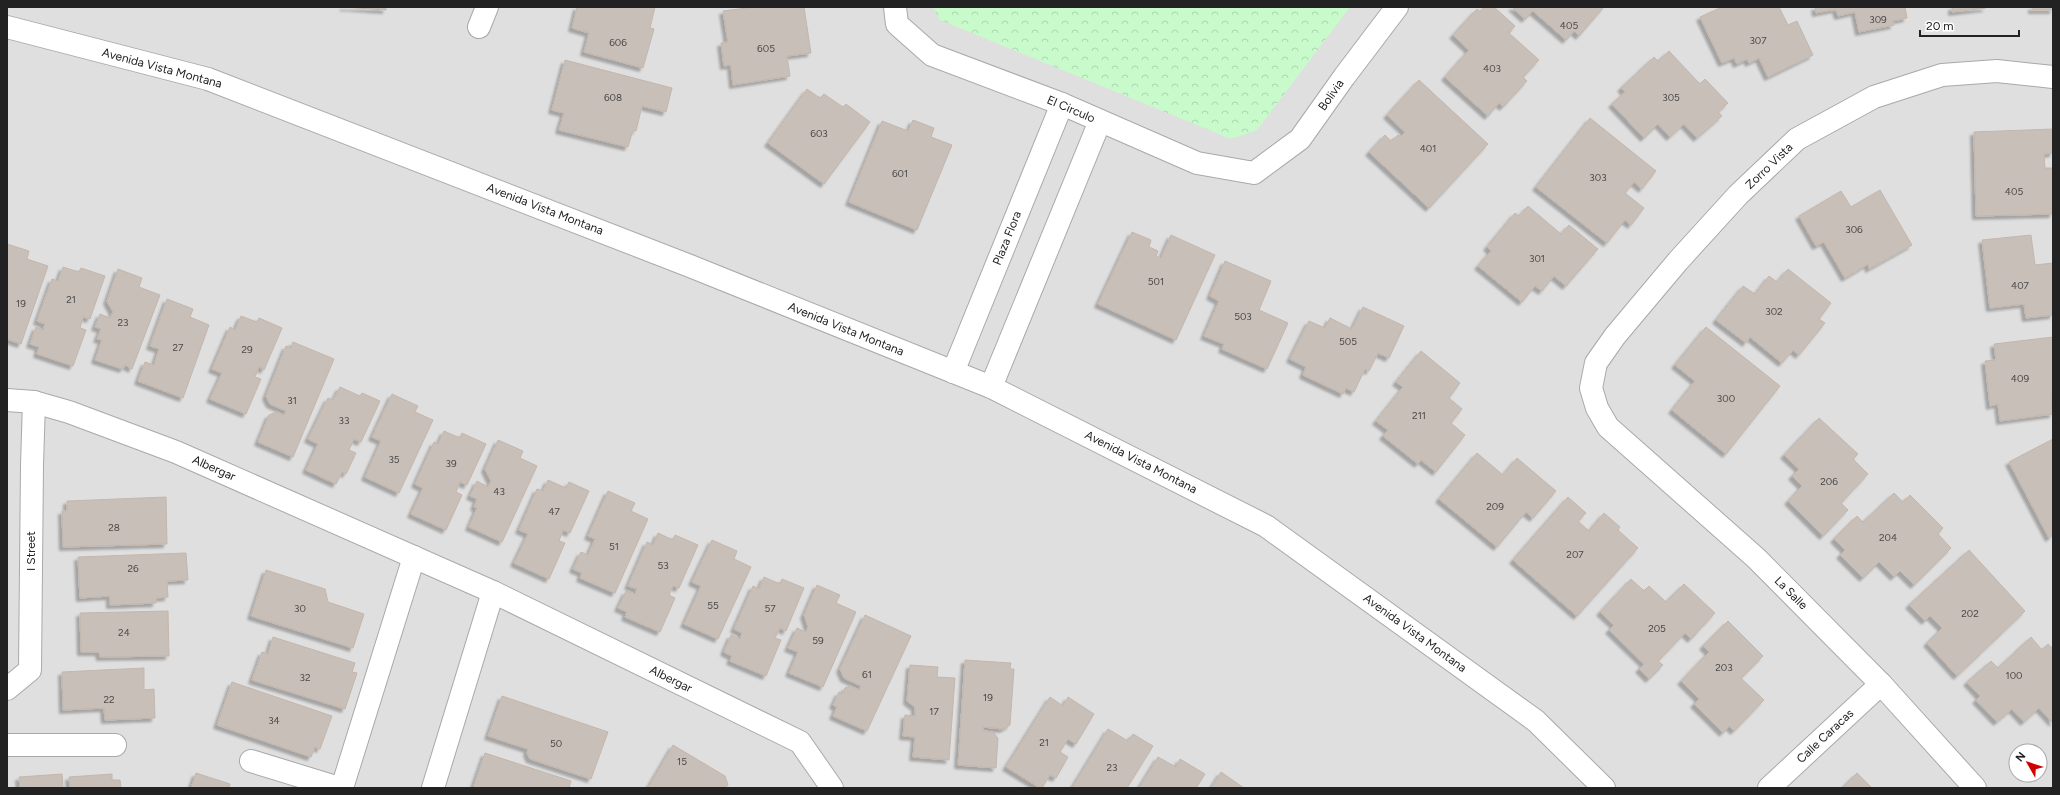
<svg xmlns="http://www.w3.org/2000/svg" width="2060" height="795" font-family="Figtree,sans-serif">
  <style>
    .residential { fill: #e0dfdf; fill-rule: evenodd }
    .park { fill: url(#park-crowns) }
    .building { fill: #c7bfb8; stroke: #c4b6ab; filter: url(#shadow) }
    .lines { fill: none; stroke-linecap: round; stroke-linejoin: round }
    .minor-casing { stroke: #a9a9a9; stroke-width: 24 }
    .minor { stroke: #fff; stroke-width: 22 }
    .labels { text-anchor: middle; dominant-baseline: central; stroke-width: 3.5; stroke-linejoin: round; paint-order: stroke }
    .number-label { font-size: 10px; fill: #4b4948 }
    .street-label { font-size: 12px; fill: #222; stroke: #fff }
  </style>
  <defs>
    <pattern id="park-crowns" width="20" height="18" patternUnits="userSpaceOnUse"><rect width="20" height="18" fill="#c8facc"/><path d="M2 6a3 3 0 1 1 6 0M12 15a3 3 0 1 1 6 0" fill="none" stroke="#acd6af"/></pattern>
    <filter id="shadow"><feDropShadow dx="-3.5" dy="3.5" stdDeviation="1" flood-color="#0004"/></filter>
  </defs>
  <rect width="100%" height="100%" fill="#f2efe9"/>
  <path class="residential" d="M7,7h2046v781h-2046zM2016,751h24v24h-24z"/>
  <polygon class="park" points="933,7 1350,7 1257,130 1231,139 940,20"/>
  <g class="building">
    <polygon points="343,7 386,7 386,10"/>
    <polygon points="577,7 655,7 650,28 654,29 643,68 584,52 589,33 572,28"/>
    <polygon points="755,7 804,7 811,53 787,56 790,76 733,85 731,65 724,66 721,43 728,42 723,11"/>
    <polygon points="1484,7 1494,7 1515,26 1509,33 1539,60 1523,77 1527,81 1503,107 1499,103 1488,116 1445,77 1469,50 1453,35 1477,9 1480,12"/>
    <polygon points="1512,7 1604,7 1579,36 1574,31 1566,40 1533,11 1525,19"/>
    <polygon points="1722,7 1779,7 1788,25 1797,21 1813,55 1768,77 1759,58 1749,63 1747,59 1737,64 1734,58 1722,63 1700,17"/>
    <polygon points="1815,7 1905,7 1907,18 1893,21 1894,25 1859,32 1855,12 1838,16 1836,9 1816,13"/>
    <polygon points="1952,7 1986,7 1986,8 1952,12"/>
    <rect x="2032" y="7" width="21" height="3"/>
    <polygon points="1669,51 1700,84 1705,79 1728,103 1718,112 1722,116 1697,138 1684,124 1670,137 1658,124 1644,138 1612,104 1625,92 1621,88 1654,57 1658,61"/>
    <polygon points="565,60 672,88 666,112 642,106 636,131 633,130 628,147 559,130 564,113 552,110"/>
    <polygon points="1419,80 1488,144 1429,208 1369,152 1385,135 1391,141 1398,135 1400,137 1405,132 1387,115"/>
    <polygon points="807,89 820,98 824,94 843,107 846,104 870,122 824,184 768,143"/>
    <polygon points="1590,118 1656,171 1642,189 1634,182 1625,193 1644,208 1631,225 1625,220 1607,243 1536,187"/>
    <polygon points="913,120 934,128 931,137 952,145 917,230 849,202 882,121 908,131"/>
    <polygon points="2053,129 2053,153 2044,154 2045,168 2053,168 2053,214 1976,216 1974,132"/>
    <polygon points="1880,190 1912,245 1869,269 1868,264 1845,278 1824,242 1816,246 1799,216 1841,191 1851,207"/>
    <polygon points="1528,206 1561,234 1569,225 1598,249 1566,286 1554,276 1542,291 1535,286 1522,302 1478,266 1491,251 1487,247 1515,213 1519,216"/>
    <polygon points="1132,232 1151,240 1149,247 1158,251 1156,256 1161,258 1171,235 1215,255 1176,340 1098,304"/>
    <polygon points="2031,235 2035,265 2053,263 2053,315 2026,318 2024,304 1990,308 1982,240"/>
    <polygon points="7,244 29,251 27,259 48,266 21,344 7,339"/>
    <polygon points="1225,261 1271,281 1259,310 1288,323 1267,369 1222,349 1224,344 1204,336 1219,301 1210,296"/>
    <polygon points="63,267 79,272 81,268 105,276 90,319 83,317 80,328 86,330 73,366 37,354 39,347 30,344 36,327 43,330 45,324 37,321 52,279 58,281"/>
    <polygon points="118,269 142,278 139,287 160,295 132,369 125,365 123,369 95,360 102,340 97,339 101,329 95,327 100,314 110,318 113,312 107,301"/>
    <polygon points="1788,269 1831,303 1819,319 1825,323 1799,355 1793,350 1782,363 1750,337 1746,343 1716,320 1743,286 1755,294 1769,276 1777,282"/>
    <polygon points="167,299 193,309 190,317 209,325 183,398 138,381 145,362 154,365 159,349 150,346"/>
    <polygon points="1363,307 1404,326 1389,358 1378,353 1369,371 1365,369 1354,392 1346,388 1343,394 1303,375 1306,367 1290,359 1309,321 1325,328 1330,318 1352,329"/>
    <polygon points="241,316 257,322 259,318 282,328 264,370 259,367 255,377 261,379 246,414 210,399 222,373 212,369 230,327 235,330"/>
    <polygon points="1706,327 1780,386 1726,454 1672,410 1695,381 1675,365"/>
    <polygon points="2053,337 2053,396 2051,396 2053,414 2000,421 1998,404 1990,406 1985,361 1996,360 1994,344"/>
    <polygon points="293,342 334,359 293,457 258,442 269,415 277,412 284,415 286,411 270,404 266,396 286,346 291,348"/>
    <polygon points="1421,351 1460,383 1449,398 1462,409 1451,423 1465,435 1436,472 1421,460 1418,464 1383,436 1388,430 1376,421 1403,387 1396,382"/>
    <polygon points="340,387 360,396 362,393 380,401 361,442 354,439 349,450 356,453 346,474 342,472 336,484 306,470 318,444 308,439 328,398 333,400"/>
    <polygon points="392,394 418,406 415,412 433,420 399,493 365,477 381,441 372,437"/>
    <polygon points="1819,418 1858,454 1853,459 1868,474 1841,503 1848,510 1823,536 1788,501 1802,486 1792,476 1799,469 1784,455"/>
    <polygon points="444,431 460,438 462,433 486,444 467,485 460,482 456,492 462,495 446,530 411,514 423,488 415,484 434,442 438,444"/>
    <polygon points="2053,439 2053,535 2049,538 2009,462"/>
    <polygon points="498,440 523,451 520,458 537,466 502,542 469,527 477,508 474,507 477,499 470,496 477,481 488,487 491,481 485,469"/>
    <polygon points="1477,453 1503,475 1517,458 1556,491 1533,518 1526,512 1497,547 1439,499"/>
    <polygon points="548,480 566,488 569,482 589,491 570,533 563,530 559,541 565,543 549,579 514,563 528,534 519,530 537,489 543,491"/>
    <polygon points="608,491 635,503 631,511 648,519 615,593 580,578 582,573 573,569 581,552 588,555 595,539 588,536"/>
    <polygon points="1894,493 1903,502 1910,495 1943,528 1938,534 1951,548 1914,585 1900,571 1894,577 1879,562 1863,578 1840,555 1845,550 1834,539 1857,516 1863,522"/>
    <polygon points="166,497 167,544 63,547 62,511 67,511 67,501"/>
    <polygon points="1568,497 1586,513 1578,521 1589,531 1604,513 1620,527 1618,530 1638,548 1577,616 1513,560"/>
    <polygon points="658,533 673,540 675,535 698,545 679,588 673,586 669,595 675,598 660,632 625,617 627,612 618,608 626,591 635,594 637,589 628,586 647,542 653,545"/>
    <polygon points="712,540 737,551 734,559 751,567 718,639 684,624 701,586 692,582"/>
    <polygon points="1969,550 2025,611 1957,676 1927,643 1942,628 1930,616 1925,621 1909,605"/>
    <polygon points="186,553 188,580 167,581 168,597 156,598 156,603 110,605 110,596 80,598 78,557"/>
    <polygon points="266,570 325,589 328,602 364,614 353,648 251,616"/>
    <polygon points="764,577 780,584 782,579 804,588 786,631 780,628 775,638 781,640 766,676 730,661 732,656 724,652 731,635 740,639 742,633 734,629 753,586 759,589"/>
    <polygon points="1631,579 1644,591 1649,586 1666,602 1684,584 1715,613 1691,639 1685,633 1658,661 1663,665 1649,679 1639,669 1644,664 1609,630 1614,625 1600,612"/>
    <polygon points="817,585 840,595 836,603 856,612 823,687 789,673 798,652 788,648 797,628 806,632 808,627 804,615"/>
    <polygon points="168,611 169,656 100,657 99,652 81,652 80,613"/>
    <polygon points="865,615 911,636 867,731 833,716 837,707 833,705 839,692 842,694 845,688 850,686 859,690 861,686 844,678 840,669"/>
    <polygon points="1728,621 1763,656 1741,678 1764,700 1734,731 1729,726 1723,733 1694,704 1699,699 1681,681 1709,652 1703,646"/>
    <polygon points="273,637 355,663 352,672 357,673 345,709 252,680 262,652 268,654"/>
    <polygon points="2031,637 2042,650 2048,644 2053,649 2053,723 2039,708 2024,722 2012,709 1997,722 1976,700 1980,696 1967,682 1991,661 1998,668"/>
    <polygon points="965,660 1011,663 1010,669 1014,669 1010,725 1003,729 983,727 983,731 993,732 998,738 996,768 958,765"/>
    <polygon points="910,665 938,667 937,677 955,678 949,760 913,757 915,737 903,736 905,715 915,716 915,707 907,701"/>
    <polygon points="144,668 144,690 154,689 155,718 105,720 104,708 63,710 62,672"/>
    <polygon points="232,682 332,716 320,749 315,747 311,757 217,725"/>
    <polygon points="502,696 608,732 591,779 530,759 527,753 528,749 488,736"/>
    <polygon points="1050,697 1063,706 1068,697 1094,714 1076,744 1068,739 1060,752 1068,757 1056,778 1050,775 1042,788 1040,788 1006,767"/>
    <polygon points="1108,729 1128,741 1133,734 1153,746 1127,788 1072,788"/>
    <polygon points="673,745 725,776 728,785 726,787 727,788 648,788"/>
    <polygon points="485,753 571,781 569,788 473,788"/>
    <polygon points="1158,757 1176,767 1180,759 1205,774 1196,788 1139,788"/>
    <polygon points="1221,772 1244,788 1211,788"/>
    <polygon points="196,773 230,784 229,788 191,788"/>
    <polygon points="1857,773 1872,788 1842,788"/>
    <polygon points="62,774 63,788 20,788 19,777"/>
    <polygon points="112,774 112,780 120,780 121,788 70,788 69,777"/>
  </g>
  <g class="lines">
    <defs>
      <g id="minor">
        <polyline points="895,7 897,24 932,55 1062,104 1197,163 1254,173 1300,139 1344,77 1397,7"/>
        <polyline points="7,27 208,79 690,266 991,387 1266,526 1536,721 1604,788"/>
        <polyline points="479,27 487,7"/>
        <polyline points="953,372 1062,104"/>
        <polyline points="991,387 1100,121"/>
        <polyline points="7,400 34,402 69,412 176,452 493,592 800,742 832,788"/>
        <polyline points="7,689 30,670 32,465 34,402"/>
        <polyline points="7,745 115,745"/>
        <polyline points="251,761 339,788"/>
        <polyline points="342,788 414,557"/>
        <polyline points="433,788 493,592"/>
        <polyline points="1769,788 1881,684"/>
        <polyline points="1975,788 1881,684 1756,558 1608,427 1597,408 1591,388 1596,363 1615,336 1678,261 1738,195 1797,139 1874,97 1942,75 1997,71 2053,77"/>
      </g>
    </defs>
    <use href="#minor" class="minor-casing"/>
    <use href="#minor" class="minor"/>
  </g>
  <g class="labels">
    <g class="number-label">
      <text x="1878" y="19">309</text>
      <text x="1569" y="25">405</text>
      <text x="1758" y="40">307</text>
      <text x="618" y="42">606</text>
      <text x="766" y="48">605</text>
      <text x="1492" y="68">403</text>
      <text x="613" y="97">608</text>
      <text x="1671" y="97">305</text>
      <text x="819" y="133">603</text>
      <text x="1428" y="148">401</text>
      <text x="900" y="173">601</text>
      <text x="1598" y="177">303</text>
      <text x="2014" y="191">405</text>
      <text x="1854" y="229">306</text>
      <text x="1537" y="258">301</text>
      <text x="1156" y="281">501</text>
      <text x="2020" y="285">407</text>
      <text x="71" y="299">21</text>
      <text x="21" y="303">19</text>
      <text x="1774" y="311">302</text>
      <text x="1243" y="316">503</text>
      <text x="123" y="322">23</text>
      <text x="1348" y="341">505</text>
      <text x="178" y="347">27</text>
      <text x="247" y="349">29</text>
      <text x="2020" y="378">409</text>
      <text x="1726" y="398">300</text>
      <text x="292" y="400">31</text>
      <text x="1419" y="415">211</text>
      <text x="344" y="420">33</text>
      <text x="394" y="459">35</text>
      <text x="451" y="463">39</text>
      <text x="1829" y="481">206</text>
      <text x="499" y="491">43</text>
      <text x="1495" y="506">209</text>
      <text x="554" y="511">47</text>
      <text x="114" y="527">28</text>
      <text x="1888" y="537">204</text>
      <text x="614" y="546">51</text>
      <text x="1575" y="554">207</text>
      <text x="663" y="565">53</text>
      <text x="133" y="568">26</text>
      <text x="713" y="605">55</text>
      <text x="300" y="608">30</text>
      <text x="770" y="608">57</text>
      <text x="1970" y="613">202</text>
      <text x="1657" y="628">205</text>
      <text x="124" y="632">24</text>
      <text x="818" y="640">59</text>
      <text x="1724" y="667">203</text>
      <text x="867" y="674">61</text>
      <text x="2014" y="675">100</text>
      <text x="305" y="677">32</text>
      <text x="988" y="697">19</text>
      <text x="109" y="699">22</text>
      <text x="934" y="711">17</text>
      <text x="274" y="720">34</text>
      <text x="1044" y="742">21</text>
      <text x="556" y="743">50</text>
      <text x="682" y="761">15</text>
      <text x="1112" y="767">23</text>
    </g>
    <g class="street-label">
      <text transform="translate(162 68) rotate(15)">Avenida Vista Montana</text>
      <text transform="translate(1331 95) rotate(-55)">Bolivia</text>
      <text transform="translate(1071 109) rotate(23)">El Circulo</text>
      <text transform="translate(1769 166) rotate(-44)">Zorro Vista</text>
      <text transform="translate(545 209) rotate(21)">Avenida Vista Montana</text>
      <text transform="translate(1007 238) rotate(-68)">Plaza Flora</text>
      <text transform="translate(846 329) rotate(22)">Avenida Vista Montana</text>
      <text transform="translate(1141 462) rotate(27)">Avenida Vista Montana</text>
      <text transform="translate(214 468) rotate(24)">Albergar</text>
      <text transform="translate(31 551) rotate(-90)">I Street</text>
      <text transform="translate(1791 593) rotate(45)">La Salle</text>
      <text transform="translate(1415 633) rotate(36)">Avenida Vista Montana</text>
      <text transform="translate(671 679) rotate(26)">Albergar</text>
      <text transform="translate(1825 736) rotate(-43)">Calle Caracas</text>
    </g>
  </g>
  <rect width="2060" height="795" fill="none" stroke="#222222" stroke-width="16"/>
  <g transform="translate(2028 763) rotate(309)"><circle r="19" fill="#ffffff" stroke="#a7a7a7"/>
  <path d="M0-3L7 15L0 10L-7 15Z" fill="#d40000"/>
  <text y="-6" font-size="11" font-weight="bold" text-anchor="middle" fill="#222222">N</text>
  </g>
  <path d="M1920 30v6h99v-6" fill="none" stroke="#222222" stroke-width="2"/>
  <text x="1926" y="30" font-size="12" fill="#222222" stroke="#ffffff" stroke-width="3" paint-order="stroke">20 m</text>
</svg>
